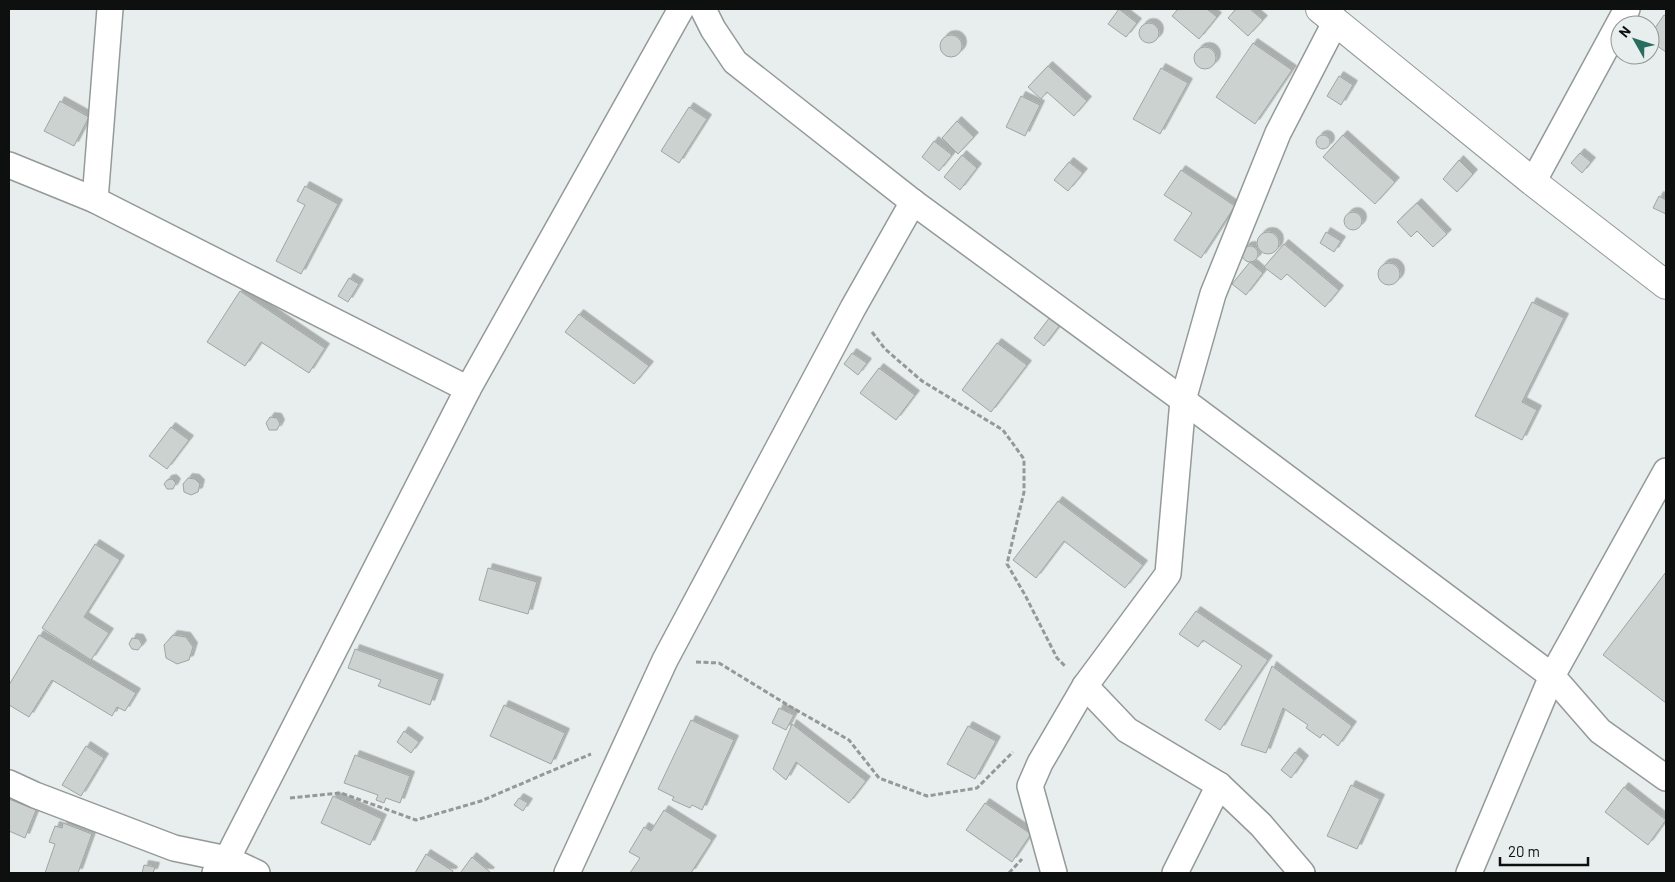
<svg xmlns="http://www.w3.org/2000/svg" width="1675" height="882" font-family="Barlow,sans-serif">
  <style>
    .building { fill: #cbd2d0; stroke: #9fa5a3; filter: url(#shadow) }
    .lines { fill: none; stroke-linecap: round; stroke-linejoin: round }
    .street-casing { stroke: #939a98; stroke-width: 28 }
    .secondary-casing { stroke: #939a98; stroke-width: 30 }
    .path { stroke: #949998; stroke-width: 3; stroke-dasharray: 5 2.5; stroke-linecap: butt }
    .street { stroke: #fff; stroke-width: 25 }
    .secondary { stroke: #fff; stroke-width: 28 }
  </style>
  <defs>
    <filter id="shadow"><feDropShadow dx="4.5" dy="-4.5" stdDeviation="0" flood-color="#0004"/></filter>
  </defs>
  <rect width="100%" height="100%" fill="#e8eeed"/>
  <g class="building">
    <polygon points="1119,9 1137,23 1126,37 1108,24"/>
    <polygon points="1178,9 1207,9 1217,17 1199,39 1172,16"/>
    <polygon points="1236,9 1250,9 1263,20 1248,36 1228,18"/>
    <polygon points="1664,15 1666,16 1666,52 1650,41 1650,35"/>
    <circle cx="1149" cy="33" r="10"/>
    <circle cx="951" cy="46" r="11"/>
    <polygon points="1253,43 1292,70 1255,124 1216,97"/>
    <circle cx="1205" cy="58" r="11"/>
    <polygon points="1048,66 1087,101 1074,116 1047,92 1041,99 1028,87"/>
    <polygon points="1161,68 1188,83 1160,134 1133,119"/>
    <polygon points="1339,76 1353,85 1341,105 1327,96"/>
    <polygon points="1021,96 1040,105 1025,136 1006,127"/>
    <polygon points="60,101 89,117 74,146 44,131"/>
    <polygon points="689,107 707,119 679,163 661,151"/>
    <polygon points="957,121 974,137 958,154 942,138"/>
    <polygon points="1343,135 1395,182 1375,204 1323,157"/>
    <circle cx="1323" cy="142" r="7"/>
    <polygon points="934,141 952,155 939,171 922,157"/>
    <polygon points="1580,153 1591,162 1582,173 1571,163"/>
    <polygon points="962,155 977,168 960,190 944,177"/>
    <polygon points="1459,160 1473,174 1457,192 1443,179"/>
    <polygon points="1069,162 1083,173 1068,191 1054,180"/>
    <polygon points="1181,170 1235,206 1201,258 1174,240 1192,213 1164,195"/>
    <polygon points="305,186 338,204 301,274 276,261 305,205 297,201"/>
    <polygon points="1659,196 1666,200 1666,214 1653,208"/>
    <polygon points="1417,203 1447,234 1433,247 1417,231 1411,237 1397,222"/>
    <circle cx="1353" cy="221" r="9"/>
    <polygon points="1326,232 1341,241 1334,252 1320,243"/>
    <circle cx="1268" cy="243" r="11"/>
    <polygon points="1284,244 1339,290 1325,307 1287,274 1281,280 1264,267"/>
    <circle cx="1250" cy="254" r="8"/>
    <polygon points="1250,262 1263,273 1246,295 1232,284"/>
    <circle cx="1389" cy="274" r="11"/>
    <polygon points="349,278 359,284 348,302 338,296"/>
    <polygon points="240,291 325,348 309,373 261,342 245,366 207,342"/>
    <polygon points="1532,302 1564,318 1522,402 1537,410 1522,440 1475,416"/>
    <polygon points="579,314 649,366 634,384 565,332"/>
    <polygon points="1050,317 1060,325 1044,346 1034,338"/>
    <polygon points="997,343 1027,365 991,412 962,390"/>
    <polygon points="852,353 867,363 858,375 844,364"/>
    <polygon points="879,368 915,395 896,420 860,393"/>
    <polygon points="270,417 277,418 280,424 277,430 269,430 266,423"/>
    <polygon points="171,427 189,440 167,469 149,456"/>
    <polygon points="188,478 195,479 200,484 198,492 191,495 184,492 183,484"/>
    <polygon points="172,479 176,483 173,489 167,489 164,484 167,480"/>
    <polygon points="1058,501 1143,565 1125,588 1064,541 1036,578 1013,560"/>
    <polygon points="95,544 120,560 84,617 109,633 91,660 42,628"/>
    <polygon points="488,568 537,582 528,614 479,600"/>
    <polygon points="1666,572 1666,703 1603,655"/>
    <polygon points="1196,611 1268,660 1220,730 1205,720 1242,666 1203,640 1198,647 1179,634"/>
    <polygon points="39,635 136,693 125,711 117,707 112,716 52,680 29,717 9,705 9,685"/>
    <polygon points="173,635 186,637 193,647 189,660 177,664 166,658 164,645"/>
    <polygon points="132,638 139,639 142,645 138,650 132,649 129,644"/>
    <polygon points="355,649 439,679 430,705 378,686 381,680 348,668"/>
    <polygon points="1272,666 1352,726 1338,746 1323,734 1320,738 1306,728 1308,725 1283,708 1266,753 1241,745"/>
    <polygon points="504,705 565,733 551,764 490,736"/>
    <polygon points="779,708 794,715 786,730 772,723"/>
    <polygon points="691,720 734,740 702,810 692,805 690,808 672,800 674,797 658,789"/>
    <polygon points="792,724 866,781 849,803 796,762 786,780 773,769"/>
    <polygon points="968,726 996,741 975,779 947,764"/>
    <polygon points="404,731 419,742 411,753 397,742"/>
    <polygon points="86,746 104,758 81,796 62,785"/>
    <polygon points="1295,752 1304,760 1291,778 1281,770"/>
    <polygon points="355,755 410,776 400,803 386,798 384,803 376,800 378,795 344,783"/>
    <polygon points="1351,785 1380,799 1357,849 1327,836"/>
    <polygon points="1624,787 1666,820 1648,845 1605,812"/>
    <polygon points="333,796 382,819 370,845 321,823"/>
    <polygon points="519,798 528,803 523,811 514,805"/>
    <polygon points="9,799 36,810 25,838 9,831"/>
    <polygon points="985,803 1031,834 1012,862 966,830"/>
    <polygon points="664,810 712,840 691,873 630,873 640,858 629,852 644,827 651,831"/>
    <polygon points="63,823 92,834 78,873 45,873 55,844 49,842 55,826 62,828"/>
    <polygon points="426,854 453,871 452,873 415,873"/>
    <polygon points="472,857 490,872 489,873 463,873 461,872"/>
    <polygon points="144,865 155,867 153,873 142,873"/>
  </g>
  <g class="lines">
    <defs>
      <g id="street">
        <polyline points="703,9 713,29 735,62 913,202 1183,400 1552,676 1600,731 1666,778"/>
        <polyline points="9,165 95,200 468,389"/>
        <polyline points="1533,182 1627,9"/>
        <polyline points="95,200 110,9"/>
        <polyline points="1085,686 1127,730 1219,785 1261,825 1302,873"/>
        <polyline points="9,783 35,795 174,848 227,859 257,873"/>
        <polyline points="215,873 227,859 468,389 681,9"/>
        <polyline points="567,873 665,660 853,308 913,202"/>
        <polyline points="1054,873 1030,786 1040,763 1085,686 1168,574 1183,400 1213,294 1278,133 1336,21"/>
        <polyline points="1175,873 1219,785"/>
        <polyline points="1469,873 1552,676 1666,471"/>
      </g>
      <polyline id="secondary" points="1320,9 1533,182 1666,285"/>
    </defs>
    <use href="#street" class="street-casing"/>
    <use href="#secondary" class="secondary-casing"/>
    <g class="path">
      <polyline points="872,332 885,349 922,381 1003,430 1024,459 1024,492 1007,564 1025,595 1057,658 1066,667"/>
      <polyline points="696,662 719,663 791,707 849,740 879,778 927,796 977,788 1013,752"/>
      <polyline points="290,798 341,793 416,820 481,801 591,754"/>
      <polyline points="1009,873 1022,859"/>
    </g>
    <use href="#street" class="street"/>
    <use href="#secondary" class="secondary"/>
  </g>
  <rect width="1675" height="882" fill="none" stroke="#0e100f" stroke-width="20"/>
  <g transform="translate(1635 40) rotate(309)"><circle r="24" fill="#e8eeed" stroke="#919594"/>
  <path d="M0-4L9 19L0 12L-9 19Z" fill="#286d60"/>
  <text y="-8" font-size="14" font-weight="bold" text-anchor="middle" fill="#0e100f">N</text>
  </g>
  <path d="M1500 857v8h88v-8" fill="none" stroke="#0e100f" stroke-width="2.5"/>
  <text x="1508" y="857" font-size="15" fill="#0e100f" stroke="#e8eeed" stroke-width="4" paint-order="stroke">20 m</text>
</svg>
